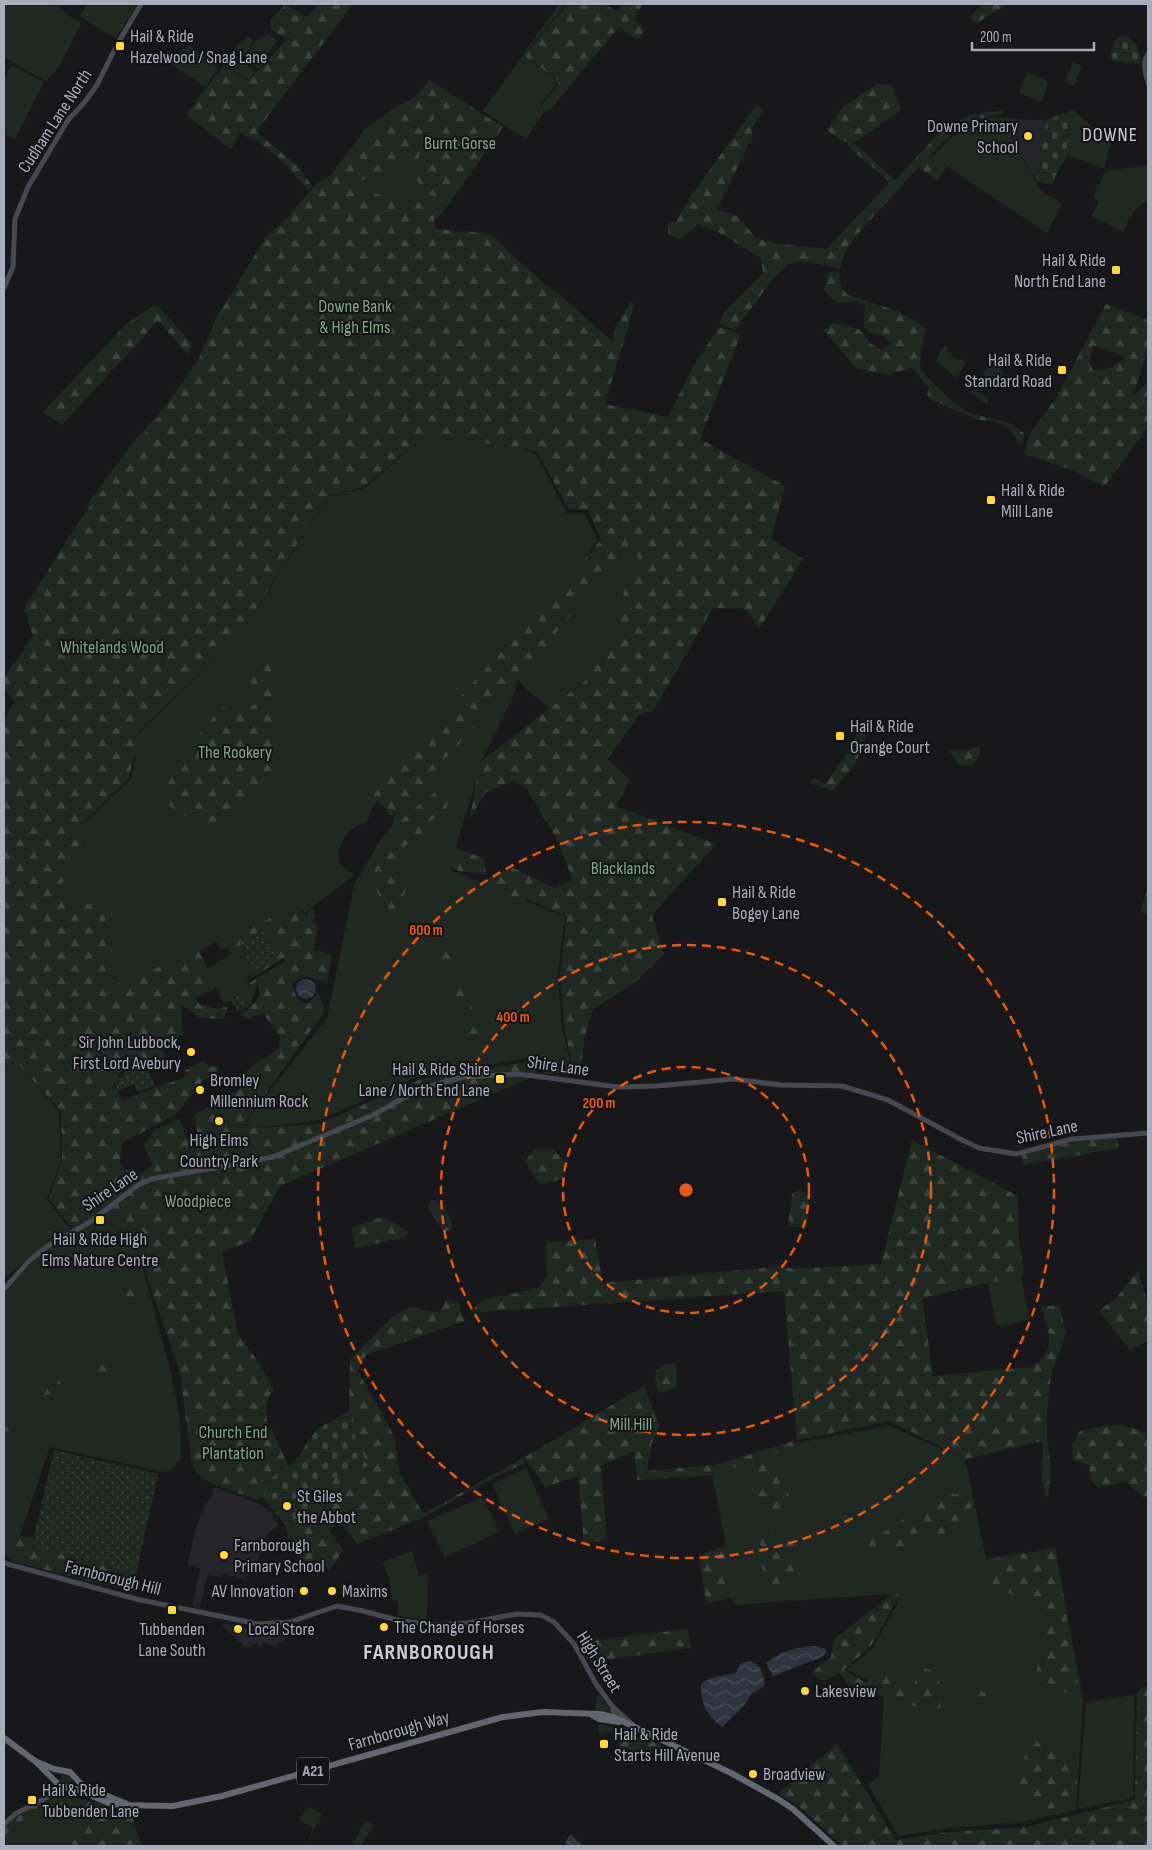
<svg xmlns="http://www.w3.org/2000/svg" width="1152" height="1850" font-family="'Sofia Sans Condensed',sans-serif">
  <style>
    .built { fill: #252428 }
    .green { fill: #1f2922 }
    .forest { fill: url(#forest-firs); fill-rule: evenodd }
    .cemetery { fill: url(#cemetery-stones) }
    .garden { fill: url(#garden-dots) }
    .water { fill: url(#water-waves) }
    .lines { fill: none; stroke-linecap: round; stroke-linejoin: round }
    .secondary { stroke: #464750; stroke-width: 5 }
    .highway { stroke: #646671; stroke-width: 6 }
    .ring { fill: none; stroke: #e8590c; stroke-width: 2.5; stroke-dasharray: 9 6 }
    .poi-dot { fill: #ffdc2c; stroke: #131316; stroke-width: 2 }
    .labels { text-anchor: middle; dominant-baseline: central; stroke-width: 4; stroke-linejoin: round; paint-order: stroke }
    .shield { fill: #131316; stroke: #7c7e8a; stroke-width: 1 }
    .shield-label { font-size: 16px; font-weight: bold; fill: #a9acbb }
    .poi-label { font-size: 18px; fill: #a9acbb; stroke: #131316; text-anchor: start }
    .street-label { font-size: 18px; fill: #a9acbb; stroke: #131316 }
    .park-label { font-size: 18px; fill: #7fa888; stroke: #131316 }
    .quarter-label { font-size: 20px; letter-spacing: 1px; fill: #cbccd7; stroke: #131316 }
    .district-label { font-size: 22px; font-weight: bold; letter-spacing: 1px; fill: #cbccd7; stroke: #131316 }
    .centre { fill: #e8590c; stroke: #131316; stroke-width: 2.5 }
    .ring-label { font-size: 15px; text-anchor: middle; font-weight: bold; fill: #e8590c; stroke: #131316; stroke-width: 4; stroke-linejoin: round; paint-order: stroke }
  </style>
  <defs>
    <pattern id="forest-firs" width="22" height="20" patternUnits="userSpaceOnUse" patternTransform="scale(1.25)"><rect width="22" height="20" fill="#1f2922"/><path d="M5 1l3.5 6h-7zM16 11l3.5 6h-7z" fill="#3d4540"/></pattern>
    <pattern id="cemetery-stones" width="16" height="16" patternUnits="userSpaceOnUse" patternTransform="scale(1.25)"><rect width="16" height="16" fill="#1f2922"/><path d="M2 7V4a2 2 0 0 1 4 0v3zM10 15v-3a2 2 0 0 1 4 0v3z" fill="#3d4540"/></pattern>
    <pattern id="garden-dots" width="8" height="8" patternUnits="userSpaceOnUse" patternTransform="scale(1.25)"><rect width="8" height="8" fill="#1f2922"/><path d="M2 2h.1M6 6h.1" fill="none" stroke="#3d4540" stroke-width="1.8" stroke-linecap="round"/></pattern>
    <pattern id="water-waves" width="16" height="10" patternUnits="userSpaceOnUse" patternTransform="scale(1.25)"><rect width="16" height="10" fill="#2d3440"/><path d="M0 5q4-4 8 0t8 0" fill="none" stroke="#494f5a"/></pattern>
  </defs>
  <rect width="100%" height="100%" fill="#18181b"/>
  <g class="built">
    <polygon points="1004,118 1027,120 1047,120 1036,181 1019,151"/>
    <polygon points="214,1487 259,1504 271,1512 278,1526 267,1534 255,1567 251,1565 246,1579 223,1574 222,1577 207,1575 200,1608 192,1606 200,1568 187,1565 197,1524 206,1503 210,1499"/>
    <polygon points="223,1624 255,1629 255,1627 295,1626 296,1632 275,1646 263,1643 260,1647 256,1643 249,1648 248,1647 246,1648 222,1625"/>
  </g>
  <g class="green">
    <polygon points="4,4 53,4 81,24 59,67 46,81 4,57"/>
    <polygon points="87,4 137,4 116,39 80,16"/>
    <polygon points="559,4 566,4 523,56 559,81 540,106 544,112 526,139 483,111"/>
    <polygon points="267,34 278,40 264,59 266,61 258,69 245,57 257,39 262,38"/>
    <polygon points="247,36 254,41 245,56 235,48 239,42 242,44"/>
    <polygon points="190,46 218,68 205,87 170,63 182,49"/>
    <polygon points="232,51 255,72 248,80 224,64"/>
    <polygon points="1073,62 1082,66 1074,86 1065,82"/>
    <polygon points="11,65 44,82 15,139 4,135 4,79"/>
    <polygon points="1029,73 1046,80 1048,82 1042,102 1019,93 1026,74"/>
    <path d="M427,84l76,42 -48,64h4l-21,29h-5l-5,7 18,6 42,2 9,5 28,33 35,23 60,53 -1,10 -13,27 -4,21 44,9 -7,19 19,8 -16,42 -20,33 -21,-14 -10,8c-12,-5 -27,-13 -22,-29l-43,-39 -20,-12 -19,-7 -27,-5 -59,5 -89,80 -64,101 -108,120 -1,14 2,-8 97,-94 91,-141 36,-8 61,-54 68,3 43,18 30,59h18l12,26 -96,134 -20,23 -24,33 -38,35 -11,-8 -23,26 -19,40c-17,2 -34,26 -25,42 3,4 9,6 13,9l-2,3 -47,36 -8,-7 -80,36 -18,9 -93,37 -1,-84h-25l-11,4 -7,-24 23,-40 -5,-18 51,-47 5,-26 -12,25 -39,33 -29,15 -52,15v-115l14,-21 1,-4 -15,-22 31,-39 1,-6 -8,-25 7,-18 40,-57 16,-35 40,-54 33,-37 39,-55 15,-39 33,-52 63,-76 17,-11 34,-46 26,-19 24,-13z"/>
    <polygon points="1073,110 1111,143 1104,168 1067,155 1068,112"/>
    <path d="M992,118h12l15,33 21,39 22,14 -15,29 -114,-76c19,-22 31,-32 59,-39z"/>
    <path d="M1148,165v36c-14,5 -19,18 -25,31l-32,-16 8,-14 -6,-5 12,-26z"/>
    <polygon points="945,345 948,347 946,350 951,353 950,355 957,360 959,358 966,362 956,378 937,362 940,352"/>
    <polygon points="990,363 1004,372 994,387 984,381 985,376 983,374"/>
    <polygon points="974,389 989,399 987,404 969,392"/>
    <polygon points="631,542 639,561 624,590 620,626 590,677 550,708 526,689 518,679 605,573 614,569 618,558"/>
    <polygon points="503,676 517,688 483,758 449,869 565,917 558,974 562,1030 573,1073 544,1074 527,1058 417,1077 319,1120 258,1128 244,1124 327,1018 354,885 381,839 393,824 400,792"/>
    <polygon points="241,944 254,973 244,980 248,987 258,981 250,1005 243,993 224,1004 207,969 232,954 235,963 242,959 237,948"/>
    <polygon points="16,1062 59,1111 61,1159 47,1199 70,1230 47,1244 6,1277 4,1275 4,1067"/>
    <polygon points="100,1218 121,1231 142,1265 171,1373 180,1421 181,1459 170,1471 159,1471 50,1447 12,1558 4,1556 4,1294 31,1263 44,1251"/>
    <polygon points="1021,1278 1030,1320 1000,1326 996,1324 988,1283"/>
    <polygon points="889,1426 965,1459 986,1559 1055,1548 1083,1699 1076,1810 1023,1822 950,1828 898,1836 868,1784 879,1777 884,1698 869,1681 847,1670 873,1648 898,1602 887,1594 734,1605 726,1546 712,1475 797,1443"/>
    <polygon points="526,1468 549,1519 515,1534 492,1484"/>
    <polygon points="483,1497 499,1532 445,1557 427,1521"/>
    <polygon points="412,1551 419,1575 428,1573 427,1620 398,1616 398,1601 392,1600 388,1575 382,1562"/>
    <polygon points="597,1695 600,1696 612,1713 611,1714 595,1711"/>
    <polygon points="1134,1695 1133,1798 1078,1809 1086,1702"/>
    <polygon points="597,1724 627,1729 647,1739 636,1740 623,1733 616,1737 612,1732 599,1734"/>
    <circle cx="66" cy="1780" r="6"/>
    <path d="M65,1796c23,3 45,12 67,18l4,17 6,15h-138v-19c17,-15 39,-27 61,-31z"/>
    <polygon points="307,1806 322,1814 308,1843 313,1828 299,1820"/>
    <polygon points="365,1821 374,1824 361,1846 356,1846 353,1843"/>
  </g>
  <g class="forest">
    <polygon points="286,4 306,17 320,4 353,4 256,132 299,167 312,186 309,190 279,158 253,138 251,139 240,133 231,149 186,115 224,65 248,81 287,40 271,29 271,19"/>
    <polygon points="568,4 605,4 616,11 623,4 643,4 633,18 645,31 637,40 619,27 548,112 544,111 541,106 560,81 524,56"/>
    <polygon points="983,4 1007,4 977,23 971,21 971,16"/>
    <path d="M429,80l74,47 -44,63 -13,3 -10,4 -8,-3 -12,-14 28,-65 10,-4 -15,-3 -12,23 -10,32 -14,-5c-5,6 -9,15 -15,19 -13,7 -26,-5 -36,12l82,17 1,23 51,4 127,109 2,-15 16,-25 3,4 -29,98 63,13 26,-52 25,-38 22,7 -41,105 85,47 -14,53 32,20 -44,70 -13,-20 -33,-1 -60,103 -13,3 -33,45 23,21 -14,26 100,38 -64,71 12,39 -31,30 -40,25 -8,27 -4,30 -7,6 -9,-40 -5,-58 7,-57 -39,-18 -13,6 -31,-18 4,-8 23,-12 44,21 18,-8 -16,-40 -31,-53 -12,-6 -28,11 -16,27 9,-56 111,-86 30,-52 4,-36 15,-28 -8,-19 -13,15v6l-4,6 -9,4 -83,102 -130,142 -19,-22 228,-255 -13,-30 -20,-2 -31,-57 -111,-17 -62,53 -35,8 -92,143 -98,93 -10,48 -48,45 3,21 -22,39 7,24 11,-4h25l1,84 93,-37 17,37 -21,10 5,7 14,3 13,-1v4l-4,8 -23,-1 -18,-13 -1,11 2,18 -21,10 3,13 -19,8 -24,5 -9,13 9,17 63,-23v-6l8,-6 11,-4 5,6 10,-1 -3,9 -12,5 -29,35 -53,28 -2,20 11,11 12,-1 10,-8 -9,-19 11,-17 25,-10 6,18 13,6 -5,-28 49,-28 3,-15 13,-11 20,-12 1,-13 -18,-24 -13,7 -9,-4 11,-8 9,-11 -2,-15 -10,6 -2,-2 40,-24 -2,-3 -39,24 -1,-2 35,-22 -16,-28 -23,12 1,2 -4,5 5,10 -7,4 -7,-16 -7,3 -4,-8 80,-36 9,10 6,-8 4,7 -3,6 5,7 -5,22 19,4 -5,29c-7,-2 -16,-7 -23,-6 -19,3 -10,23 4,27l10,-12 7,19 -82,114 14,3 62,-4 99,-44 108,-18 13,12 -259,112 -30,55 -28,11 16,82 19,26 17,30c-10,10 -9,25 -5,38h2l18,39 -20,12 -5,20 -2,-2 -6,2c-14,-5 -50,-15 -59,-26 -4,-5 -5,-10 -6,-15l-11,-86 -37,-107 -22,-34 -21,-15 -28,12 -23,-29 13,-41 -1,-47 -45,-49 -12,5v-346l11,-20 -11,-11v-12l29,-42 -9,-28 54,-85 116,-153 21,-49 50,-83 149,-137z"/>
    <path d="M877,84l15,1 9,25 -47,33 41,37 46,-49 29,-16 33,-5v4c-34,4 -50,17 -73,41l17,12 -10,14 -18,-14 -57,62 -15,19 -7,20 -38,-7 -13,3 -16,15 -38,51 -15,-6 4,-12 39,-39 -2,-15 -43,-26 -20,-8 -18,15 -12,-4v-12l8,-1 13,-23 67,-94 5,2 2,5 -12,18 2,6 -36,73 20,7 19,22 22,6 48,5 64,-67 -38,-32 -5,-8 -7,-2 -13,-10 16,-23z"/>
    <path d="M829,272h10l2,16 7,7 52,17 26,16c-2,14 -10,33 -3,45l32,31 14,9 40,10 15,10 -1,10 -4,1 -10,-16 -15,-7 -15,-1 -47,-20 -5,-5 2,-7 -16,-20 -25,6 -31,-5 -34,-39 10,-7 20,4 8,4 10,13 13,6 7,-7 -9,-8 -13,-2 -5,-7 1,-20 -8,-5 -21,2 -12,-13z"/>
    <polygon points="156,304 192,344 188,355 158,321 62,425 43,412 126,324"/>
    <path d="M1106,304l42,16v32l-5,11 -10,33 15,-14v45l-44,60 -32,-17 -47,-16 4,-19 27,-37zM1093,345l34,12 -17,11 -17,3 -3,-9z"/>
    <polygon points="273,647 277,765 210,832 159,799 191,745 221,707 240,713 255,704 249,672"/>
    <polygon points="862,724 868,725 870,727 855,764 833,791 810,783 813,778 825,784 847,753"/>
    <polygon points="981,746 979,757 972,765 960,766 948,750 967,750"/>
    <polygon points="434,793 451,794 445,812 428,822 423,832 404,847 390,875 412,877 394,916 369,881 402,819"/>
    <polygon points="455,848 484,858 486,874 459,871 450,866"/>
    <polygon points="1148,888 1148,915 1140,911"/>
    <polygon points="446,944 462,987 487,1037 464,1041 464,1019 437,949"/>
    <polygon points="1118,1137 1118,1148 1024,1165 1021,1152 1072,1142"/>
    <path d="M912,1140l106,56 1,44 5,33 -3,5 -33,5 -66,15 11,78 98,-9c27,-16 18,-35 10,-60l18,-2 7,27 -15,43 -4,37v25l4,31 -3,28 -2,1 -4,-16 1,-30 -1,-10 -77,18 -75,-38 -93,19 -13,-149 -314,22 12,-13 56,-12 9,-12 -1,-34 49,-3 8,44 181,-17 8,3 89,-5z"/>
    <polygon points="535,1149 553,1149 565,1163 563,1179 539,1184 525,1161"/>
    <polygon points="800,1190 809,1196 807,1228 788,1226 792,1194"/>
    <polygon points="431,1200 441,1203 452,1222 451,1231 443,1231 428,1208"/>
    <polygon points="382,1217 408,1231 407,1237 355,1248 352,1227"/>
    <polygon points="1138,1271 1148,1304 1148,1341 1130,1350 1099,1311 1116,1298"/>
    <polygon points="126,1286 136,1288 137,1299 133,1302 125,1304 118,1292"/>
    <path d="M445,1300l13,2 7,19 -99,34 -8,16 36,65 6,37 23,41 100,-56 2,5 -34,16 -71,40 -63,25 -16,-22 -12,8 14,21 -14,20 -13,-12 -14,5c-8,-9 -15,-28 -17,-40l32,-12 -9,-26 60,-20 -17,-40 1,-16 -3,2 1,-52 40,-41 19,-12 31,6z"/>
    <polygon points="104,1356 112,1358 116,1365 114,1373 110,1379 98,1379 93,1374 97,1358"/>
    <polygon points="676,1363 677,1387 659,1393 655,1383 656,1370 665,1364"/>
    <polygon points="48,1372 56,1374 61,1384 57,1393 45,1395 40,1390 37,1378 41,1373"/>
    <polygon points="644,1386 660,1426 652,1443 647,1471 714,1465 794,1441 794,1447 712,1475 637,1480 634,1451 601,1466 607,1540 584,1543 578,1476 545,1487 525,1457"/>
    <polygon points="5,1411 8,1411 17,1422 16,1426 11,1432 4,1430"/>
    <polygon points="1118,1424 1148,1433 1148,1496 1143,1497 1125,1481 1099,1488 1091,1480 1089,1465 1073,1460 1072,1443 1080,1431"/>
    <polygon points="783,1460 791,1509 778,1515 759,1505 753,1465"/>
    <polygon points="968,1492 975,1525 864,1557 860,1541 891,1529 928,1499"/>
    <polygon points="759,1526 797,1545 800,1584 764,1587"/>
    <polygon points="19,1536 34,1537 32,1546 136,1574 130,1591 11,1561"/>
    <polygon points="726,1546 733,1597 706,1604 699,1555"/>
    <polygon points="1055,1548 1080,1698 1034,1680 1052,1612 987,1583 986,1560"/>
    <polygon points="894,1593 898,1594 896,1601 871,1646 844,1670 867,1683 875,1671 913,1685 923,1668 930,1670 945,1690 938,1714 879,1695 855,1695 840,1673 823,1681 811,1673 831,1657 834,1639"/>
    <polygon points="687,1629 691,1648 589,1662 579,1642"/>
    <polygon points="1148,1684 1148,1846 843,1846 797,1805 778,1793 837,1744 896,1840 950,1832 1025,1827 1135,1800 1137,1692"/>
    <polygon points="977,1690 996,1697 993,1705 975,1700"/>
    <polygon points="623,1733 636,1740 647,1739 692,1760 690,1765 645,1752 623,1753 615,1737"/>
    <polygon points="1031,1734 1042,1747 1077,1763 1077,1802 1048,1810 1017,1784"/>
    <path d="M65,1796c23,3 45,12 67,18l4,17 6,15h-74l23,-25 -15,-8 -12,-9c-9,0 -40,15 -49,21 -4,3 -8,8 -11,12v-10c17,-15 39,-27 61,-31z"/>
  </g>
  <g class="cemetery">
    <path d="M1126,35l10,9 6,18 -8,2 -24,-4c2,-11 3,-24 16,-25z"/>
    <polygon points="1068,112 1067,155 1051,184 1036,181 1047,120"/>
    <polygon points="352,1410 351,1426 368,1466 309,1486 317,1512 285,1524 264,1499 269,1479 293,1464 317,1429"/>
  </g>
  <g class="garden">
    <polygon points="263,930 279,958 254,973 240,942"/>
    <polygon points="243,993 250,1005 245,1009 238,1012 231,1000"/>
    <path d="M142,1056l13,30 -17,6 -4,-8 -16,7 -4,-12 9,-3c2,-10 11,-15 19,-20z"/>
    <polygon points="54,1450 158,1474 136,1574 32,1546"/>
  </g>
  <g class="water">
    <circle cx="306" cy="989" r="10"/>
    <path d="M815,1646l9,2 3,4 -5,5 -49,19 -7,-13c17,-12 28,-16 49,-17z"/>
    <path d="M750,1661c12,4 13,13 15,24l-14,9 -7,12 -22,21c-16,-13 -21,-22 -21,-43l9,-6 26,-5 5,-10z"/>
    <polygon points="571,1834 582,1846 566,1846 566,1840"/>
  </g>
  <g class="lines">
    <g class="secondary">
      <path d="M1148,54c-6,9 -3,18 0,29"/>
      <polyline points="4,288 13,267 15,219 28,187 68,120 84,103 97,85 118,43 141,4"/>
      <polyline points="4,1289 30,1260 48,1246 90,1222 138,1185 152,1179 273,1157 373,1115 420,1089 463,1077 519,1074 618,1087 657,1086 733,1079 781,1085 842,1086 888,1100 964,1141 979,1148 1016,1154 1072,1139 1148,1133"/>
      <polyline points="4,1563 136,1599 258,1624 290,1622 337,1606 363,1611 397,1620 431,1625 468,1623 516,1614 541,1615 554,1622 574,1644 596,1684 612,1706 616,1720"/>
      <polyline points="612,1706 632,1724"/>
      <polyline points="4,1824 15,1814 57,1792 61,1787"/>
    </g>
    <g class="highway">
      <polyline points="592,1715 599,1719 619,1722"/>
      <polyline points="4,1738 35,1761 54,1769 70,1772 83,1786 127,1804"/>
      <polyline points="35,1761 61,1787 76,1789 106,1802 119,1805 173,1806 222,1796 503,1717 543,1712 600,1714 616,1718 731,1773 778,1799 793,1809 834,1846"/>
    </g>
  </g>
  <g class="ring">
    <circle cx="686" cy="1190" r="123"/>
    <circle cx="686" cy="1190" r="245"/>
    <circle cx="686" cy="1190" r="368"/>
  </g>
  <g class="poi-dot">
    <rect x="115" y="41" width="10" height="10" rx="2.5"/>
    <circle cx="1028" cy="136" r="5"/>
    <rect x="1111" y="265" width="10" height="10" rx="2.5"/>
    <rect x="1057" y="365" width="10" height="10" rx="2.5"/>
    <rect x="986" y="495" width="10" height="10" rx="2.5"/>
    <rect x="835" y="731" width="10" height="10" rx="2.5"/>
    <rect x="717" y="897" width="10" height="10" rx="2.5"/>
    <circle cx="191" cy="1052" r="5"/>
    <rect x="495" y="1074" width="10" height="10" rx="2.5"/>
    <circle cx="200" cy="1090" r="5"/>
    <circle cx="219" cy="1121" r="5"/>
    <rect x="95" y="1215" width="10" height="10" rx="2.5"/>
    <circle cx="287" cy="1506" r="5"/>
    <circle cx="224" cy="1555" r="5"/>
    <circle cx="304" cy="1591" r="5"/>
    <circle cx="332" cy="1591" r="5"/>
    <rect x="167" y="1605" width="10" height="10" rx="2.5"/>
    <circle cx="384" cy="1627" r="5"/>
    <circle cx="238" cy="1629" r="5"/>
    <circle cx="805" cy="1691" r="5"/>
    <rect x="599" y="1739" width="10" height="10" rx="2.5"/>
    <circle cx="753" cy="1774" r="5"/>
    <rect x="27" y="1795" width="10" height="10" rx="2.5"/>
  </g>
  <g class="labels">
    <rect class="shield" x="297" y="1757.5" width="32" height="27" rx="4"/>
    <g class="shield-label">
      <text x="313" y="1771">A21</text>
    </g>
    <g class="poi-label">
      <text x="130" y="36">Hail &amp; Ride<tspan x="130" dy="21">Hazelwood / Snag Lane</tspan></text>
      <text x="1018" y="126" text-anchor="end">Downe Primary<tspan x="1018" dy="21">School</tspan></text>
      <text x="1106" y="260" text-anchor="end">Hail &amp; Ride<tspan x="1106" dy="21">North End Lane</tspan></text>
      <text x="1052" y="360" text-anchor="end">Hail &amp; Ride<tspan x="1052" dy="21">Standard Road</tspan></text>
      <text x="1001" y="490">Hail &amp; Ride<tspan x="1001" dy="21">Mill Lane</tspan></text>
      <text x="850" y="726">Hail &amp; Ride<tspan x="850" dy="21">Orange Court</tspan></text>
      <text x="732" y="892">Hail &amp; Ride<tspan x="732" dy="21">Bogey Lane</tspan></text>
      <text x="181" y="1042" text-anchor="end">Sir John Lubbock,<tspan x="181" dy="21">First Lord Avebury</tspan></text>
      <text x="490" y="1069" text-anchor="end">Hail &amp; Ride Shire<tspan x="490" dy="21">Lane / North End Lane</tspan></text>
      <text x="210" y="1080">Bromley<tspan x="210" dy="21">Millennium Rock</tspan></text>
      <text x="219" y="1140" text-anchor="middle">High Elms<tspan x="219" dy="21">Country Park</tspan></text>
      <text x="100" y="1239" text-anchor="middle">Hail &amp; Ride High<tspan x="100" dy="21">Elms Nature Centre</tspan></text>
      <text x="297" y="1496">St Giles<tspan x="297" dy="21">the Abbot</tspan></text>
      <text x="234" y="1545">Farnborough<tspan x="234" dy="21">Primary School</tspan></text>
      <text x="294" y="1591" text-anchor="end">AV Innovation</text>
      <text x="342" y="1591">Maxims</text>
      <text x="394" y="1627">The Change of Horses</text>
      <text x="172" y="1629" text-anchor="middle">Tubbenden<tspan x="172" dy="21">Lane South</tspan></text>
      <text x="248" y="1629">Local Store</text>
      <text x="815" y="1691">Lakesview</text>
      <text x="614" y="1734">Hail &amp; Ride<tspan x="614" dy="21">Starts Hill Avenue</tspan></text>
      <text x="763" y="1774">Broadview</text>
      <text x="42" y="1790">Hail &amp; Ride<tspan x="42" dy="21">Tubbenden Lane</tspan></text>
    </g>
    <g class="street-label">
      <text transform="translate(55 121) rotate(-57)">Cudham Lane North</text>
      <text transform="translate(558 1066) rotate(8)">Shire Lane</text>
      <text transform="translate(1047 1132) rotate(-12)">Shire Lane</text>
      <text transform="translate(110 1190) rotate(-34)">Shire Lane</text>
      <text transform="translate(113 1578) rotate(14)">Farnborough Hill</text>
      <text transform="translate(599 1662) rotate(58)">High Street</text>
      <text transform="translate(399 1731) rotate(-16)">Farnborough Way</text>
    </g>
    <g class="park-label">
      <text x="460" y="143">Burnt Gorse</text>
      <text x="355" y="306">Downe Bank<tspan x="355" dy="21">&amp; High Elms</tspan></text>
      <text x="112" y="647">Whitelands Wood</text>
      <text x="235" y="752">The Rookery</text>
      <text x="623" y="868">Blacklands</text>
      <text x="198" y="1201">Woodpiece</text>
      <text x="631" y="1424">Mill Hill</text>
      <text x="233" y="1432">Church End<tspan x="233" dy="21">Plantation</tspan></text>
    </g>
    <g class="quarter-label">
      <text x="1110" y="135">DOWNE</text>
    </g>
    <g class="district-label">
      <text x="429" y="1652">FARNBOROUGH</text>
    </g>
  </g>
  <circle cx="686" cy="1190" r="8" class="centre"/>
  <g class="ring-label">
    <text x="426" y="935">600 m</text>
    <text x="513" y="1022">400 m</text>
    <text x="599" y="1108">200 m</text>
  </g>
  <rect width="1152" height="1850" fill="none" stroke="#a9acbb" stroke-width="10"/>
  <path d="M972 42v8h122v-8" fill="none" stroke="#a9acbb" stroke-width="2.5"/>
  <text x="980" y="42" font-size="15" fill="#a9acbb" stroke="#131316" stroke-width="4" paint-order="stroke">200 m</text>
</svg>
